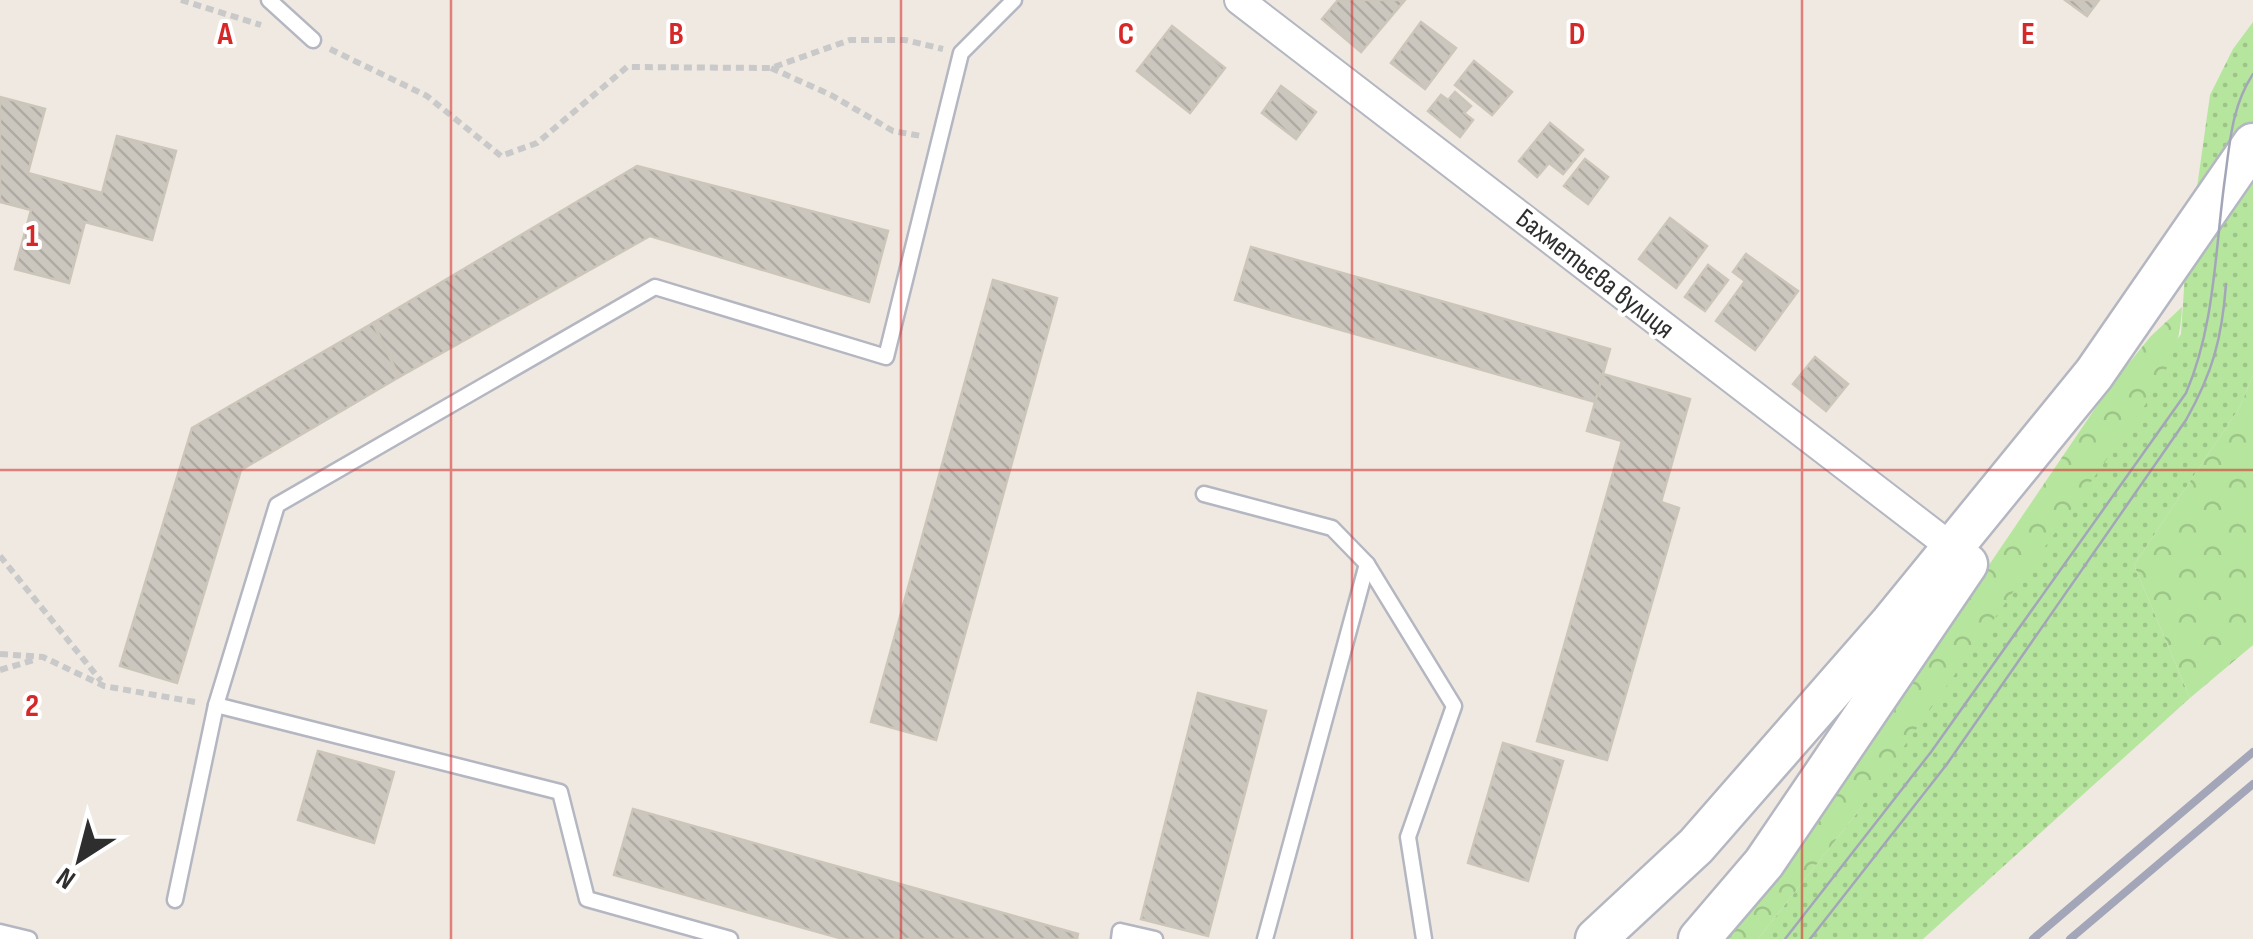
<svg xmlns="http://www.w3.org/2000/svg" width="2253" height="939" font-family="'Sofia Sans Condensed',sans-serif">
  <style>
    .grass { fill: url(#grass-dots) }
    .forest { fill: url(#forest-crowns) }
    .building { fill: url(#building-back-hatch); stroke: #cbc5ba; stroke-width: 2.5 }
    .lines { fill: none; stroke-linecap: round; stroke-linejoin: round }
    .service-casing { stroke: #b4b7c1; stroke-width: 19 }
    .minor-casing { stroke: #b4b7c1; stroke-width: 32 }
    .secondary-casing { stroke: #b4b7c1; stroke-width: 45 }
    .path { stroke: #c9c9c9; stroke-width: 6; stroke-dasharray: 8 5; stroke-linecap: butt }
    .service { stroke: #fff; stroke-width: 14 }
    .minor { stroke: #fff; stroke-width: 28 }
    .secondary { stroke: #fff; stroke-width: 40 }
    .tram { stroke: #a3a6b8; stroke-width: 2.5 }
    .rail { stroke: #a3a6b8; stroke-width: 8 }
    .grid { fill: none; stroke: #d62828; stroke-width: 2.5; stroke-opacity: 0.55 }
    .labels { text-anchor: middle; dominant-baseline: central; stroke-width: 8; stroke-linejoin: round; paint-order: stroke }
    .street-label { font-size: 28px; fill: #2e2e2e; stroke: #fff }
    .grid-label { font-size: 32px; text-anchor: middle; font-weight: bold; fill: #d62828; stroke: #fff; stroke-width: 8; stroke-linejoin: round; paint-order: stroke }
  </style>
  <defs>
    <pattern id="grass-dots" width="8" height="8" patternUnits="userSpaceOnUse" patternTransform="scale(2.5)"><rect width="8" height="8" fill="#b6e59e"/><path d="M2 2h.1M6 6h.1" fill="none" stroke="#9dc588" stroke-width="1.8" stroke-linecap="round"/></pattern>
    <pattern id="forest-crowns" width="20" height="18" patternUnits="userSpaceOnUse" patternTransform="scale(2.5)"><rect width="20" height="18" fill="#b6e59e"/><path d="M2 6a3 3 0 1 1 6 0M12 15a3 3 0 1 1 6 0" fill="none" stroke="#9dc588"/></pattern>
    <pattern id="building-back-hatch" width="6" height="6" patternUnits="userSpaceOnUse" patternTransform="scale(2.5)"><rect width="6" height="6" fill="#cbc7bf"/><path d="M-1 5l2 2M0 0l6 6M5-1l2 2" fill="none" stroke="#afaba4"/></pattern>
  </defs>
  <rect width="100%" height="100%" fill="#efe9e1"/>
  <polygon class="grass" points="2253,22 2253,375 2240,407 2134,565 2190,698 1923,939 1758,939 1857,813 2181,334 2185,273 2210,95 2233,49"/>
  <g class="forest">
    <path d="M2182,307c-2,41 -12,57 -32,91l-293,415 -99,126h-33l54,-64 332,-490 40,-49z"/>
    <polygon points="2253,375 2253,645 2190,698 2134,565 2240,407"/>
  </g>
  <g class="building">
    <polygon points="1338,0 1405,0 1361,52 1322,19"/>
    <polygon points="2065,0 2099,0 2087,16"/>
    <polygon points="1421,22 1456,48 1425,89 1391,63"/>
    <polygon points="1172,26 1225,68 1190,113 1137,71"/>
    <polygon points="1474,61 1512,92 1492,115 1455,85"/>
    <polygon points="1281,86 1316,112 1296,139 1262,113"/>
    <polygon points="1455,92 1471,106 1464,113 1473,120 1460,137 1428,111 1441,95 1448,100"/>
    <polygon points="0,97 45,109 28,173 102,193 117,136 176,151 152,240 85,222 69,283 15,269 31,210 0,202"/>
    <polygon points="1550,123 1583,150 1563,174 1549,163 1537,177 1519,161"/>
    <polygon points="1585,159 1608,177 1588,204 1564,186"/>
    <polygon points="637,166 888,231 869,302 650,236 399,377 373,323"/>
    <polygon points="1670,218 1707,246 1676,288 1639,259"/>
    <polygon points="1251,247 1610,349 1595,402 1235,300"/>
    <polygon points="1746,254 1798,291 1755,350 1716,321 1745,281 1733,272"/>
    <polygon points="1708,265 1728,280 1705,311 1685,297"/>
    <polygon points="993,280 1057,298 936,740 871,722"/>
    <polygon points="373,323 399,377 241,470 177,683 120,666 192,428"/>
    <polygon points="1815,357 1848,384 1826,411 1793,384"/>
    <polygon points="1603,374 1690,399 1661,502 1679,508 1607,760 1537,741 1622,441 1587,431"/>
    <polygon points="1198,693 1266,711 1208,936 1141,919"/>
    <polygon points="1503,743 1563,761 1528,881 1468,863"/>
    <polygon points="318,751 394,772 374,843 298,820"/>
    <polygon points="633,809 1078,934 1077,939 843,939 614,875"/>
  </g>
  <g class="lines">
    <defs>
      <g id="service">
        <polyline points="269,0 313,40"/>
        <polyline points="1204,494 1332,528 1367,564 1454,706 1408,837 1424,939"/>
        <polyline points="216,705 560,792 587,899 730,939"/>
        <polyline points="175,900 216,705 277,505 655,287 886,357 961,53 1014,0"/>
        <polyline points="0,932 29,939"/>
        <polyline points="1119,939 1120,931 1155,939"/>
        <polyline points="1265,939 1367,564"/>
      </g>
      <polyline id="minor" points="1239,0 1951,547"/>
      <g id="secondary">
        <polyline points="1596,939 1696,846 1891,623 2094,374 2253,144"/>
        <polyline points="1699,939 1764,863 1967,564"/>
      </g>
    </defs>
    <use href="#service" class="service-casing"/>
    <use href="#minor" class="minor-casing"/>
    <use href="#secondary" class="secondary-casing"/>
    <g class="path">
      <polyline points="181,0 261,25"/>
      <polyline points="330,49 427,96 501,156 537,143 627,67 771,68 850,40 905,40 943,49"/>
      <polyline points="771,68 831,95 893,131 921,136"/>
      <polyline points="0,556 101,681"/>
      <polyline points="0,654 43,657 104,686 195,702"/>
      <polyline points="0,670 37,659"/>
    </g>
    <use href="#service" class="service"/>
    <use href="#minor" class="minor"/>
    <use href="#secondary" class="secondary"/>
    <g class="tram">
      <path d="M1785,939l146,-187 255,-359c29,-67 29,-143 39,-215 5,-37 7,-72 28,-104"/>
      <path d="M1810,939l137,-175 239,-344c27,-48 36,-82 40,-136"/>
    </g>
    <g class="rail">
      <polyline points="2033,939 2253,752"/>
      <polyline points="2070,939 2253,784"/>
    </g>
  </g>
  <path class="grid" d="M451,0v939M901,0v939M1352,0v939M1802,0v939M0,470h2253"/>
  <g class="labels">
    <g class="street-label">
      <text transform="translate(1595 274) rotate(38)">Бахметьєва вулиця</text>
    </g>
  </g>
  <g class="grid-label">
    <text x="225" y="44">A</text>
    <text x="676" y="44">B</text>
    <text x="1126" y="44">C</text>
    <text x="1577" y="44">D</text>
    <text x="2028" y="44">E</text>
    <text x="32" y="246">1</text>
    <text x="32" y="716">2</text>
  </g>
  <g transform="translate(80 859) rotate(216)" stroke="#ffffff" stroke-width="8" paint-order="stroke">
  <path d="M0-8L18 38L0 25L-18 38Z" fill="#2e2e2e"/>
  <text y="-15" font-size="28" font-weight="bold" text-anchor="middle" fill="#2e2e2e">N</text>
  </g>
</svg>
